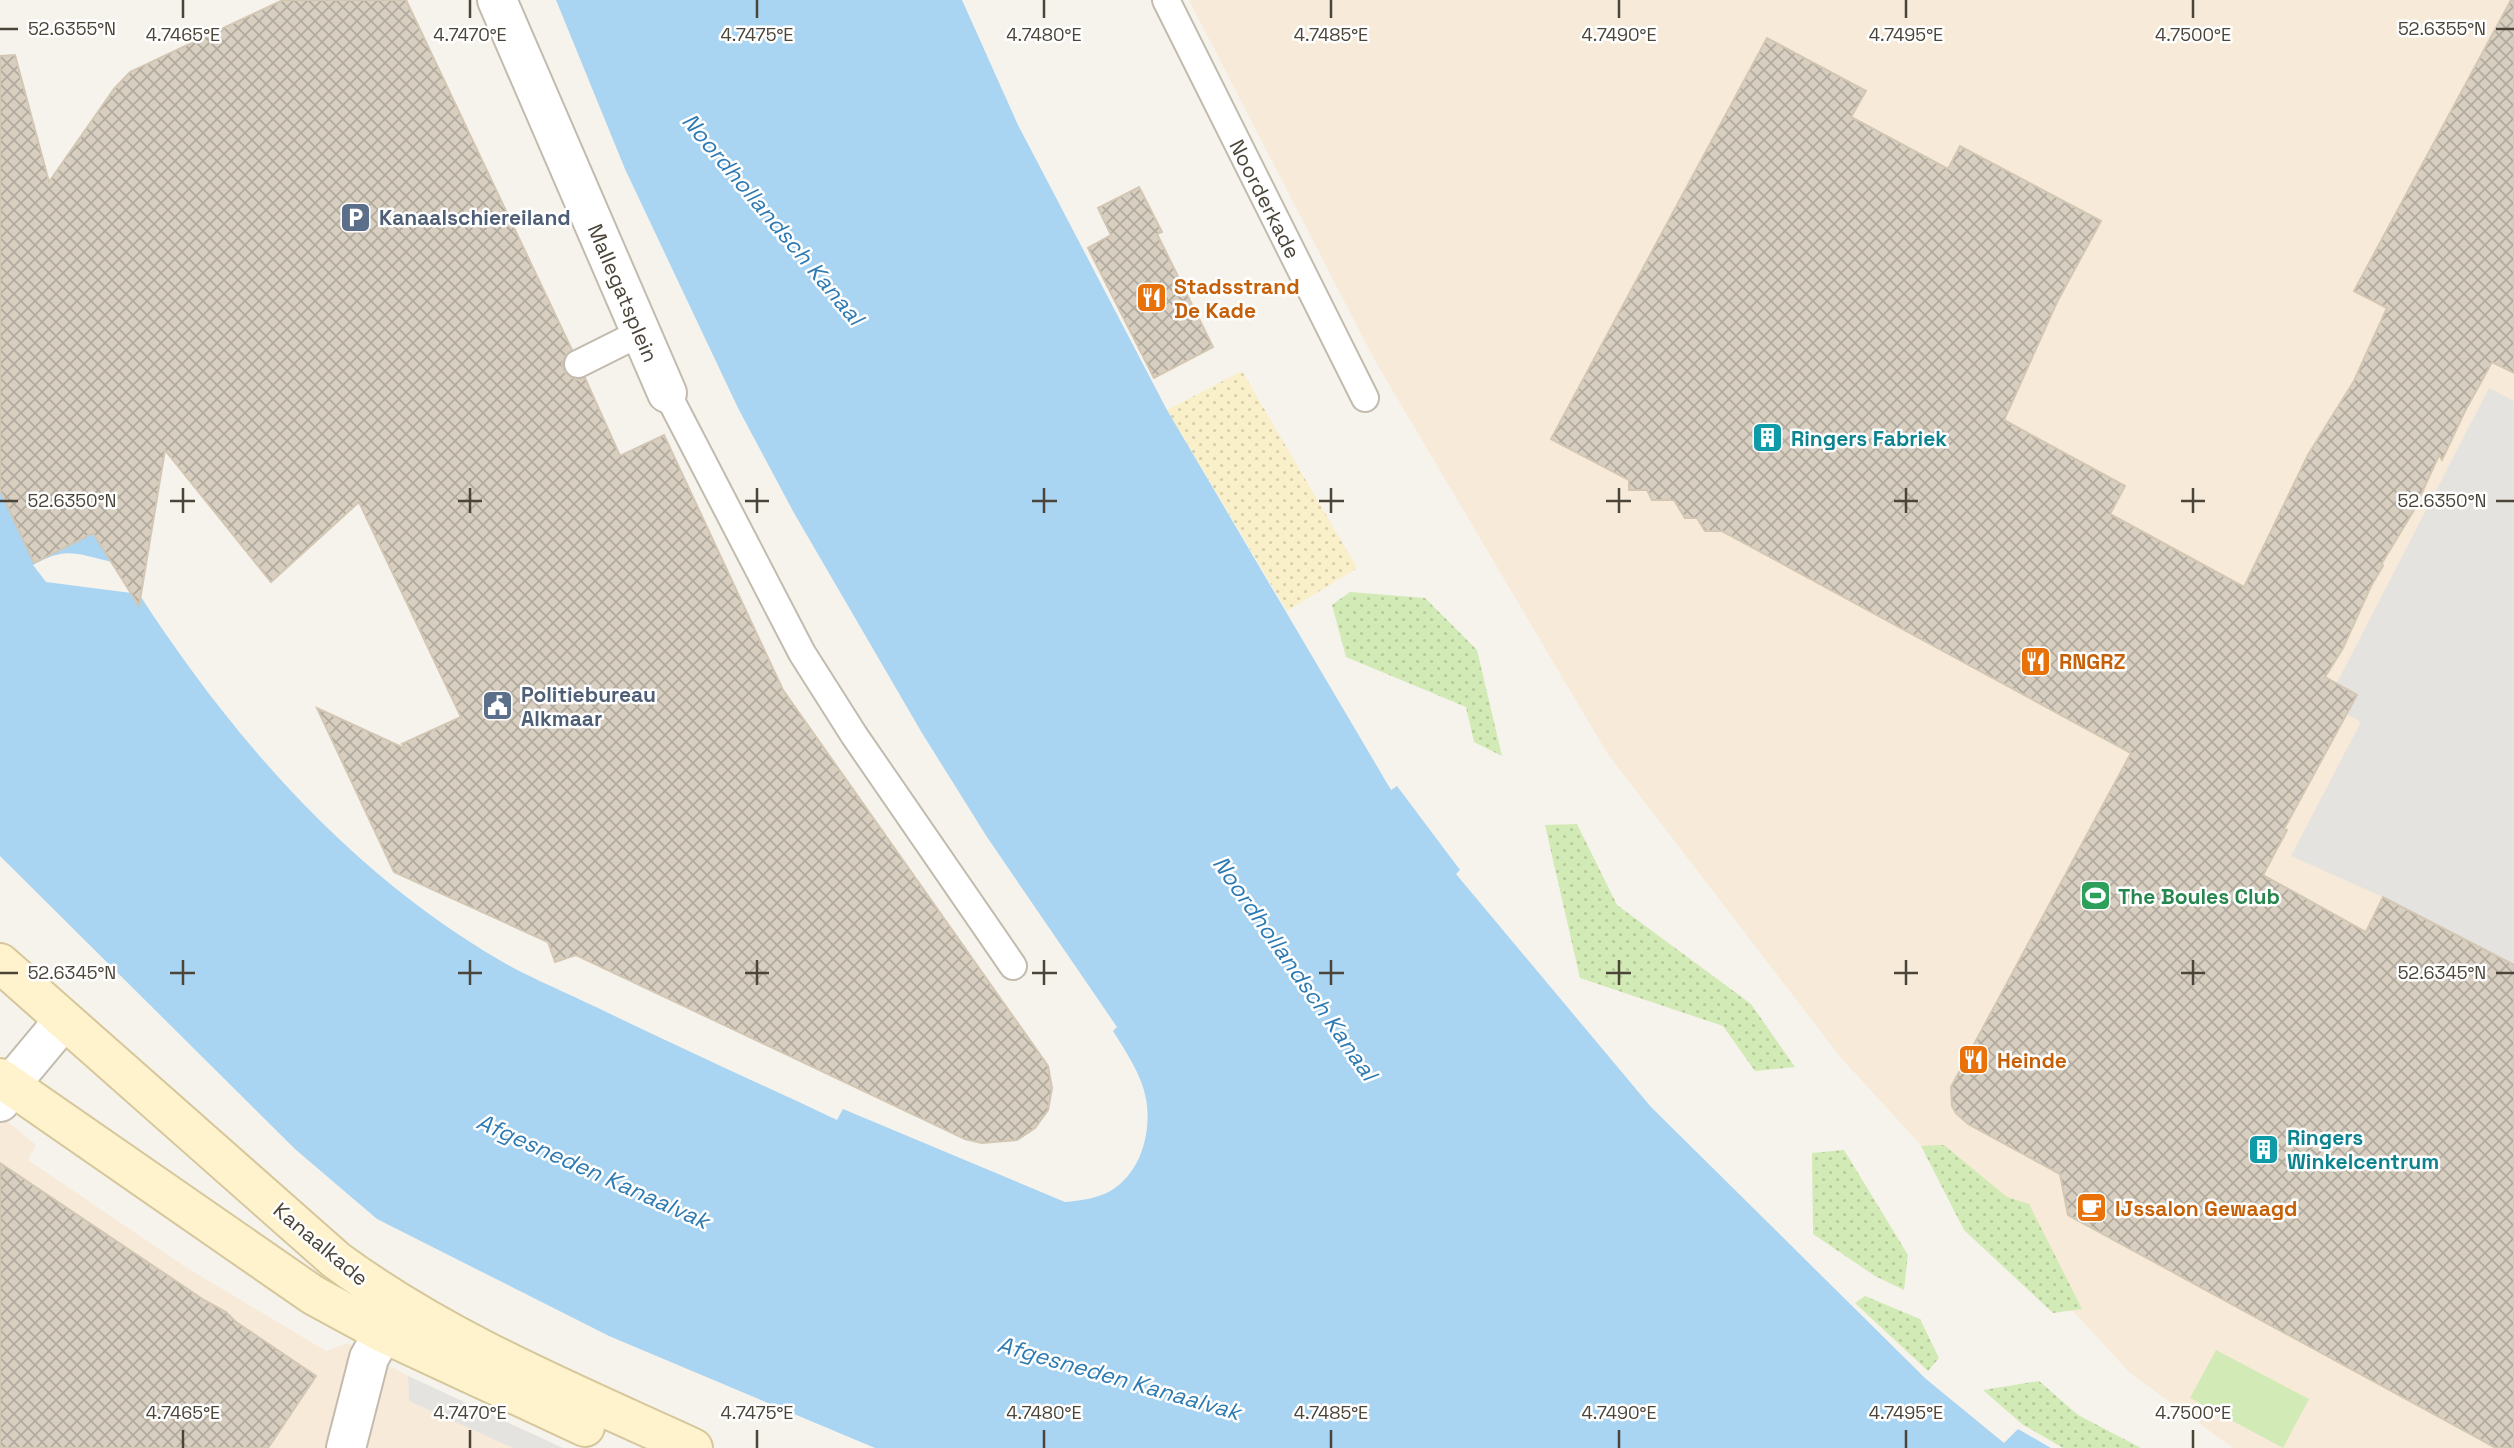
<svg xmlns="http://www.w3.org/2000/svg" width="2514" height="1448" font-family="'Space Grotesk',sans-serif">
  <style>
    .commercial { fill: #f7ead8 }
    .grass { fill: url(#grass-dots) }
    .sand { fill: url(#sand-dots) }
    .park { fill: #d2eab5 }
    .parking { fill: #e5e3e0 }
    .water { fill: #a9d4f2 }
    .building { fill: url(#building-cross-hatch); stroke: #d3c7b4; stroke-width: 2 }
    .lines { fill: none; stroke-linecap: round; stroke-linejoin: round }
    .lane-casing { stroke: #c2bbae; stroke-width: 30 }
    .street-casing { stroke: #c2bbae; stroke-width: 42 }
    .secondary-casing { stroke: #d6c79b; stroke-width: 42 }
    .lane { stroke: #fff; stroke-width: 26 }
    .street { stroke: #fff; stroke-width: 38 }
    .secondary { stroke: #fff3cd; stroke-width: 38 }
    .ticks { fill: none; stroke: #4b4439; stroke-width: 2.5 }
    .labels { text-anchor: middle; dominant-baseline: central; stroke-width: 5; stroke-linejoin: round; paint-order: stroke }
    .street-label { font-size: 21px; fill: #4b4439; stroke: #fff }
    .service-label { font-size: 21px; font-weight: bold; fill: #4e5e75; stroke: #fff; text-anchor: start }
    .food-label { font-size: 21px; font-weight: bold; fill: #c56008; stroke: #fff; text-anchor: start }
    .culture-label { font-size: 21px; font-weight: bold; fill: #0d838f; stroke: #fff; text-anchor: start }
    .leisure-label { font-size: 21px; font-weight: bold; fill: #27864d; stroke: #fff; text-anchor: start }
    .water-label { font-size: 23px; font-style: italic; fill: #2e7ab2; stroke: #fff }
    .ticks-label { font-size: 18px; text-anchor: middle; fill: #4b4439; stroke: #fff; stroke-width: 5; stroke-linejoin: round; paint-order: stroke }
  </style>
  <defs>
    <pattern id="grass-dots" width="8" height="8" patternUnits="userSpaceOnUse" patternTransform="scale(1.75)"><rect width="8" height="8" fill="#d2eab5"/><path d="M2 2h.1M6 6h.1" fill="none" stroke="#b6ca9c" stroke-width="1.8" stroke-linecap="round"/></pattern>
    <pattern id="sand-dots" width="8" height="8" patternUnits="userSpaceOnUse" patternTransform="scale(1.75)"><rect width="8" height="8" fill="#f9efc9"/><path d="M2 2h.1M6 6h.1" fill="none" stroke="#d7cead" stroke-width="1.8" stroke-linecap="round"/></pattern>
    <pattern id="building-cross-hatch" width="8" height="8" patternUnits="userSpaceOnUse" patternTransform="scale(1.75)"><rect width="8" height="8" fill="#d8cfc1"/><path d="M0 0l8 8M0 8l8-8" fill="none" stroke="#b1aa9e"/></pattern>
  </defs>
  <rect width="100%" height="100%" fill="#f6f3ec"/>
  <g class="commercial">
    <polygon points="1189,0 2514,0 2514,1448 2233,1448 2130,1373 1841,1058 1607,753 1374,359"/>
    <polygon points="0,1115 36,1145 28,1160 187,1268 326,1351 348,1343 408,1376 409,1401 513,1448 0,1448"/>
  </g>
  <g class="grass">
    <polygon points="1350,592 1425,598 1477,650 1502,756 1474,742 1466,707 1346,657 1332,605"/>
    <polygon points="1577,824 1617,905 1751,1004 1795,1067 1755,1071 1723,1026 1580,978 1545,825"/>
    <polygon points="1944,1145 2007,1197 2029,1204 2082,1309 2053,1313 1964,1230 1921,1146"/>
    <polygon points="1844,1150 1908,1255 1904,1290 1875,1276 1813,1234 1812,1153"/>
    <polygon points="1865,1296 1920,1319 1939,1358 1928,1371 1855,1303"/>
    <polygon points="2039,1381 2078,1415 2141,1448 2063,1448 2022,1424 1983,1390"/>
  </g>
  <polygon class="sand" points="1242,371 1357,568 1287,611 1167,410"/>
  <polygon class="park" points="2216,1350 2309,1399 2283,1448 2190,1398"/>
  <g class="parking">
    <polygon points="2489,388 2514,401 2514,965 2383,897 2291,856 2361,722 2326,704"/>
    <polygon points="408,1376 417,1380 563,1448 513,1448 409,1401"/>
  </g>
  <path class="water" d="M556,0h406l56,125 149,285 224,380 6,-4 63,84 -4,4 195,233 275,272 78,64 14,-14 33,19h-1176l-266,-112 -232,-117 -82,-70 -295,-293v-500l54,110 58,96c-36,-8 -45,-16 -79,3l13,17 93,12c94,145 211,279 362,367 30,17 64,31 95,46 80,39 160,75 241,113l6,-11 222,93c14,-1 35,-4 47,-12 29,-18 40,-58 34,-91 -4,-24 -20,-47 -33,-68l4,-4 -130,-190 -65,-104 -128,-220 -56,-105 -113,-239z"/>
  <g class="building">
    <polygon points="283,0 406,0 572,350 565,356 562,364 564,372 576,380 585,378 620,456 664,435 783,690 1048,1066 1052,1088 1048,1110 1035,1128 1017,1140 982,1143 965,1139 576,955 555,962 548,942 394,872 317,708 406,749 402,744 461,717 359,502 271,582 165,450 139,606 93,533 34,563 0,490 0,56 15,55 49,182 114,89 130,72"/>
    <polygon points="2511,0 2514,0 2514,373 2492,362 2465,411 2442,460 2439,455 2414,510 2382,563 2383,566 2371,586 2343,648 2325,677 2357,695 2284,829 2287,830 2263,875 2366,932 2383,897 2514,965 2514,1448 2496,1448 2068,1215 2060,1174 1968,1124 1956,1113 1952,1106 1951,1087 2131,753 1722,531 1705,531 1697,518 1685,518 1674,500 1652,500 1647,490 1629,490 1629,480 1551,439 1767,38 1866,91 1851,117 1948,169 1960,146 2101,221 2057,302 2004,420 2125,486 2110,514 2244,587 2308,455 2354,381 2387,308 2354,291"/>
    <polygon points="1139,187 1162,232 1157,234 1213,347 1154,378 1088,248 1111,235 1098,208"/>
    <polygon points="0,1163 204,1300 226,1312 236,1322 316,1376 268,1448 0,1448"/>
  </g>
  <g class="lines">
    <defs>
      <g id="lane">
        <polyline points="1166,0 1365,398"/>
        <polyline points="578,364 640,333"/>
        <polyline points="667,393 802,653 854,735 1013,966"/>
      </g>
      <g id="street">
        <polyline points="497,0 667,393"/>
        <polyline points="0,1102 9,1086 64,1020"/>
        <polyline points="346,1448 369,1358 383,1333"/>
      </g>
      <g id="secondary">
        <path d="M0,963l336,297c108,80 235,132 357,188"/>
        <polyline points="0,1078 313,1295 383,1333 585,1427"/>
      </g>
    </defs>
    <use href="#lane" class="lane-casing"/>
    <use href="#street" class="street-casing"/>
    <use href="#secondary" class="secondary-casing"/>
    <use href="#lane" class="lane"/>
    <use href="#street" class="street"/>
    <use href="#secondary" class="secondary"/>
  </g>
  <path class="ticks" d="M183,0v18M470,0v18M757,0v18M1044,0v18M1331,0v18M1619,0v18M1906,0v18M2193,0v18M0,29h18M2496,29h18M183,488v25M470,488v25M757,488v25M1044,488v25M1331,488v25M1619,488v25M1906,488v25M2193,488v25M0,501h18M170,501h25M458,501h24M745,501h24M1032,501h25M1319,501h25M1606,501h25M1894,501h24M2181,501h24M2496,501h18M183,960v25M470,960v25M757,960v25M1044,960v25M1331,960v25M1619,960v25M1906,960v25M2193,960v25M0,973h18M170,973h25M458,973h24M745,973h24M1032,973h25M1319,973h25M1606,973h25M1894,973h24M2181,973h24M2496,973h18M183,1430v18M470,1430v18M757,1430v18M1044,1430v18M1331,1430v18M1619,1430v18M1906,1430v18M2193,1430v18"/>
  <defs>
    <symbol id="parking-square" viewBox="-11 -11 22 22"><rect x="-9" y="-9" width="18" height="18" rx="4" fill="#5c6f8a" stroke="#fff"/><path d="M-3.5-5.5H1a3.5 3.5 0 0 1 0 7H-1V5.5H-3.5ZM-1-3.4V-.6H.8a1.4 1.4 0 0 0 0-2.8Z" fill="#fff"/></symbol>
    <symbol id="restaurant-square" viewBox="-11 -11 22 22"><rect x="-9" y="-9" width="18" height="18" rx="4" fill="#e8710a" stroke="#fff"/><path d="M-5-6h1v4h1v-4h1v4h1v-4h1v5L-1.5 .5V6h-2V.5L-5-1ZM5-6V6H3V1.5H1.5Q1.5-4 5-6Z" fill="#fff"/></symbol>
    <symbol id="building-square" viewBox="-11 -11 22 22"><rect x="-9" y="-9" width="18" height="18" rx="4" fill="#0f9aa8" stroke="#fff"/><path d="M-4-6H4V6H1V3H-1V6H-4ZM-2.5-4.3h1.7v1.8h-1.7ZM.8-4.3h1.7v1.8H.8ZM-2.5-1h1.7V.8h-1.7ZM.8-1h1.7V.8H.8Z" fill="#fff"/></symbol>
    <symbol id="civic-square" viewBox="-11 -11 22 22"><rect x="-9" y="-9" width="18" height="18" rx="4" fill="#5c6f8a" stroke="#fff"/><path d="M-.6-6.5H3V-4.5H.6V-3L4-1V1h2V6H-6V1h2V-1L-.6-3ZM-1.2 2.5V6h2.4V2.5Z" fill="#fff"/></symbol>
    <symbol id="stadium-square" viewBox="-11 -11 22 22"><rect x="-9" y="-9" width="18" height="18" rx="4" fill="#2e9e5b" stroke="#fff"/><path d="M0-5a6.5 5 0 1 0 0 10a6.5 5 0 1 0 0-10ZM-3.5-1.8h7v3.6h-7Z" fill="#fff"/></symbol>
    <symbol id="cafe-square" viewBox="-11 -11 22 22"><rect x="-9" y="-9" width="18" height="18" rx="4" fill="#e8710a" stroke="#fff"/><path d="M-5.5-4.5H6V0H3Q3 3.5 0 3.5H-2.5Q-5.5 3.5-5.5 0ZM3-3.2v2h1.7v-2ZM-6 4.5H4V6H-6Z" fill="#fff"/></symbol>
  </defs>
  <g fill-rule="evenodd">
    <use href="#parking-square" x="338" y="200" width="35" height="35"/>
    <use href="#restaurant-square" x="1134" y="280" width="35" height="35"/>
    <use href="#building-square" x="1750" y="420" width="35" height="35"/>
    <use href="#restaurant-square" x="2018" y="644" width="35" height="35"/>
    <use href="#civic-square" x="480" y="688" width="35" height="35"/>
    <use href="#stadium-square" x="2078" y="878" width="35" height="35"/>
    <use href="#restaurant-square" x="1956" y="1042" width="35" height="35"/>
    <use href="#building-square" x="2246" y="1132" width="35" height="35"/>
    <use href="#cafe-square" x="2074" y="1190" width="35" height="35"/>
  </g>
  <g class="labels">
    <g class="street-label">
      <text transform="translate(1265 199) rotate(63)">Noorderkade</text>
      <text transform="translate(623 293) rotate(67)">Mallegatsplein</text>
      <text transform="translate(321 1244) rotate(40)">Kanaalkade</text>
    </g>
    <g class="service-label">
      <text x="379" y="217">Kanaalschiereiland</text>
      <text x="521" y="694">Politiebureau<tspan x="521" dy="24">Alkmaar</tspan></text>
    </g>
    <g class="food-label">
      <text x="1174" y="286">Stadsstrand<tspan x="1174" dy="24">De Kade</tspan></text>
      <text x="2059" y="661">RNGRZ</text>
      <text x="1997" y="1060">Heinde</text>
      <text x="2115" y="1208">IJssalon Gewaagd</text>
    </g>
    <g class="culture-label">
      <text x="1791" y="438">Ringers Fabriek</text>
      <text x="2287" y="1137">Ringers<tspan x="2287" dy="24">Winkelcentrum</tspan></text>
    </g>
    <g class="leisure-label">
      <text x="2118" y="896">The Boules Club</text>
    </g>
    <g class="water-label">
      <text transform="translate(773 219) rotate(50)">Noordhollandsch Kanaal</text>
      <text transform="translate(1295 968) rotate(55)">Noordhollandsch Kanaal</text>
      <text transform="translate(593 1171) rotate(24)">Afgesneden Kanaalvak</text>
      <text transform="translate(1119 1378) rotate(16)">Afgesneden Kanaalvak</text>
    </g>
  </g>
  <g class="ticks-label">
    <text x="72" y="35">52.6355°N</text>
    <text x="2442" y="35">52.6355°N</text>
    <text x="183" y="41">4.7465°E</text>
    <text x="470" y="41">4.7470°E</text>
    <text x="757" y="41">4.7475°E</text>
    <text x="1044" y="41">4.7480°E</text>
    <text x="1331" y="41">4.7485°E</text>
    <text x="1619" y="41">4.7490°E</text>
    <text x="1906" y="41">4.7495°E</text>
    <text x="2193" y="41">4.7500°E</text>
    <text x="72" y="507">52.6350°N</text>
    <text x="2442" y="507">52.6350°N</text>
    <text x="72" y="979">52.6345°N</text>
    <text x="2442" y="979">52.6345°N</text>
    <text x="183" y="1419">4.7465°E</text>
    <text x="470" y="1419">4.7470°E</text>
    <text x="757" y="1419">4.7475°E</text>
    <text x="1044" y="1419">4.7480°E</text>
    <text x="1331" y="1419">4.7485°E</text>
    <text x="1619" y="1419">4.7490°E</text>
    <text x="1906" y="1419">4.7495°E</text>
    <text x="2193" y="1419">4.7500°E</text>
  </g>
</svg>
